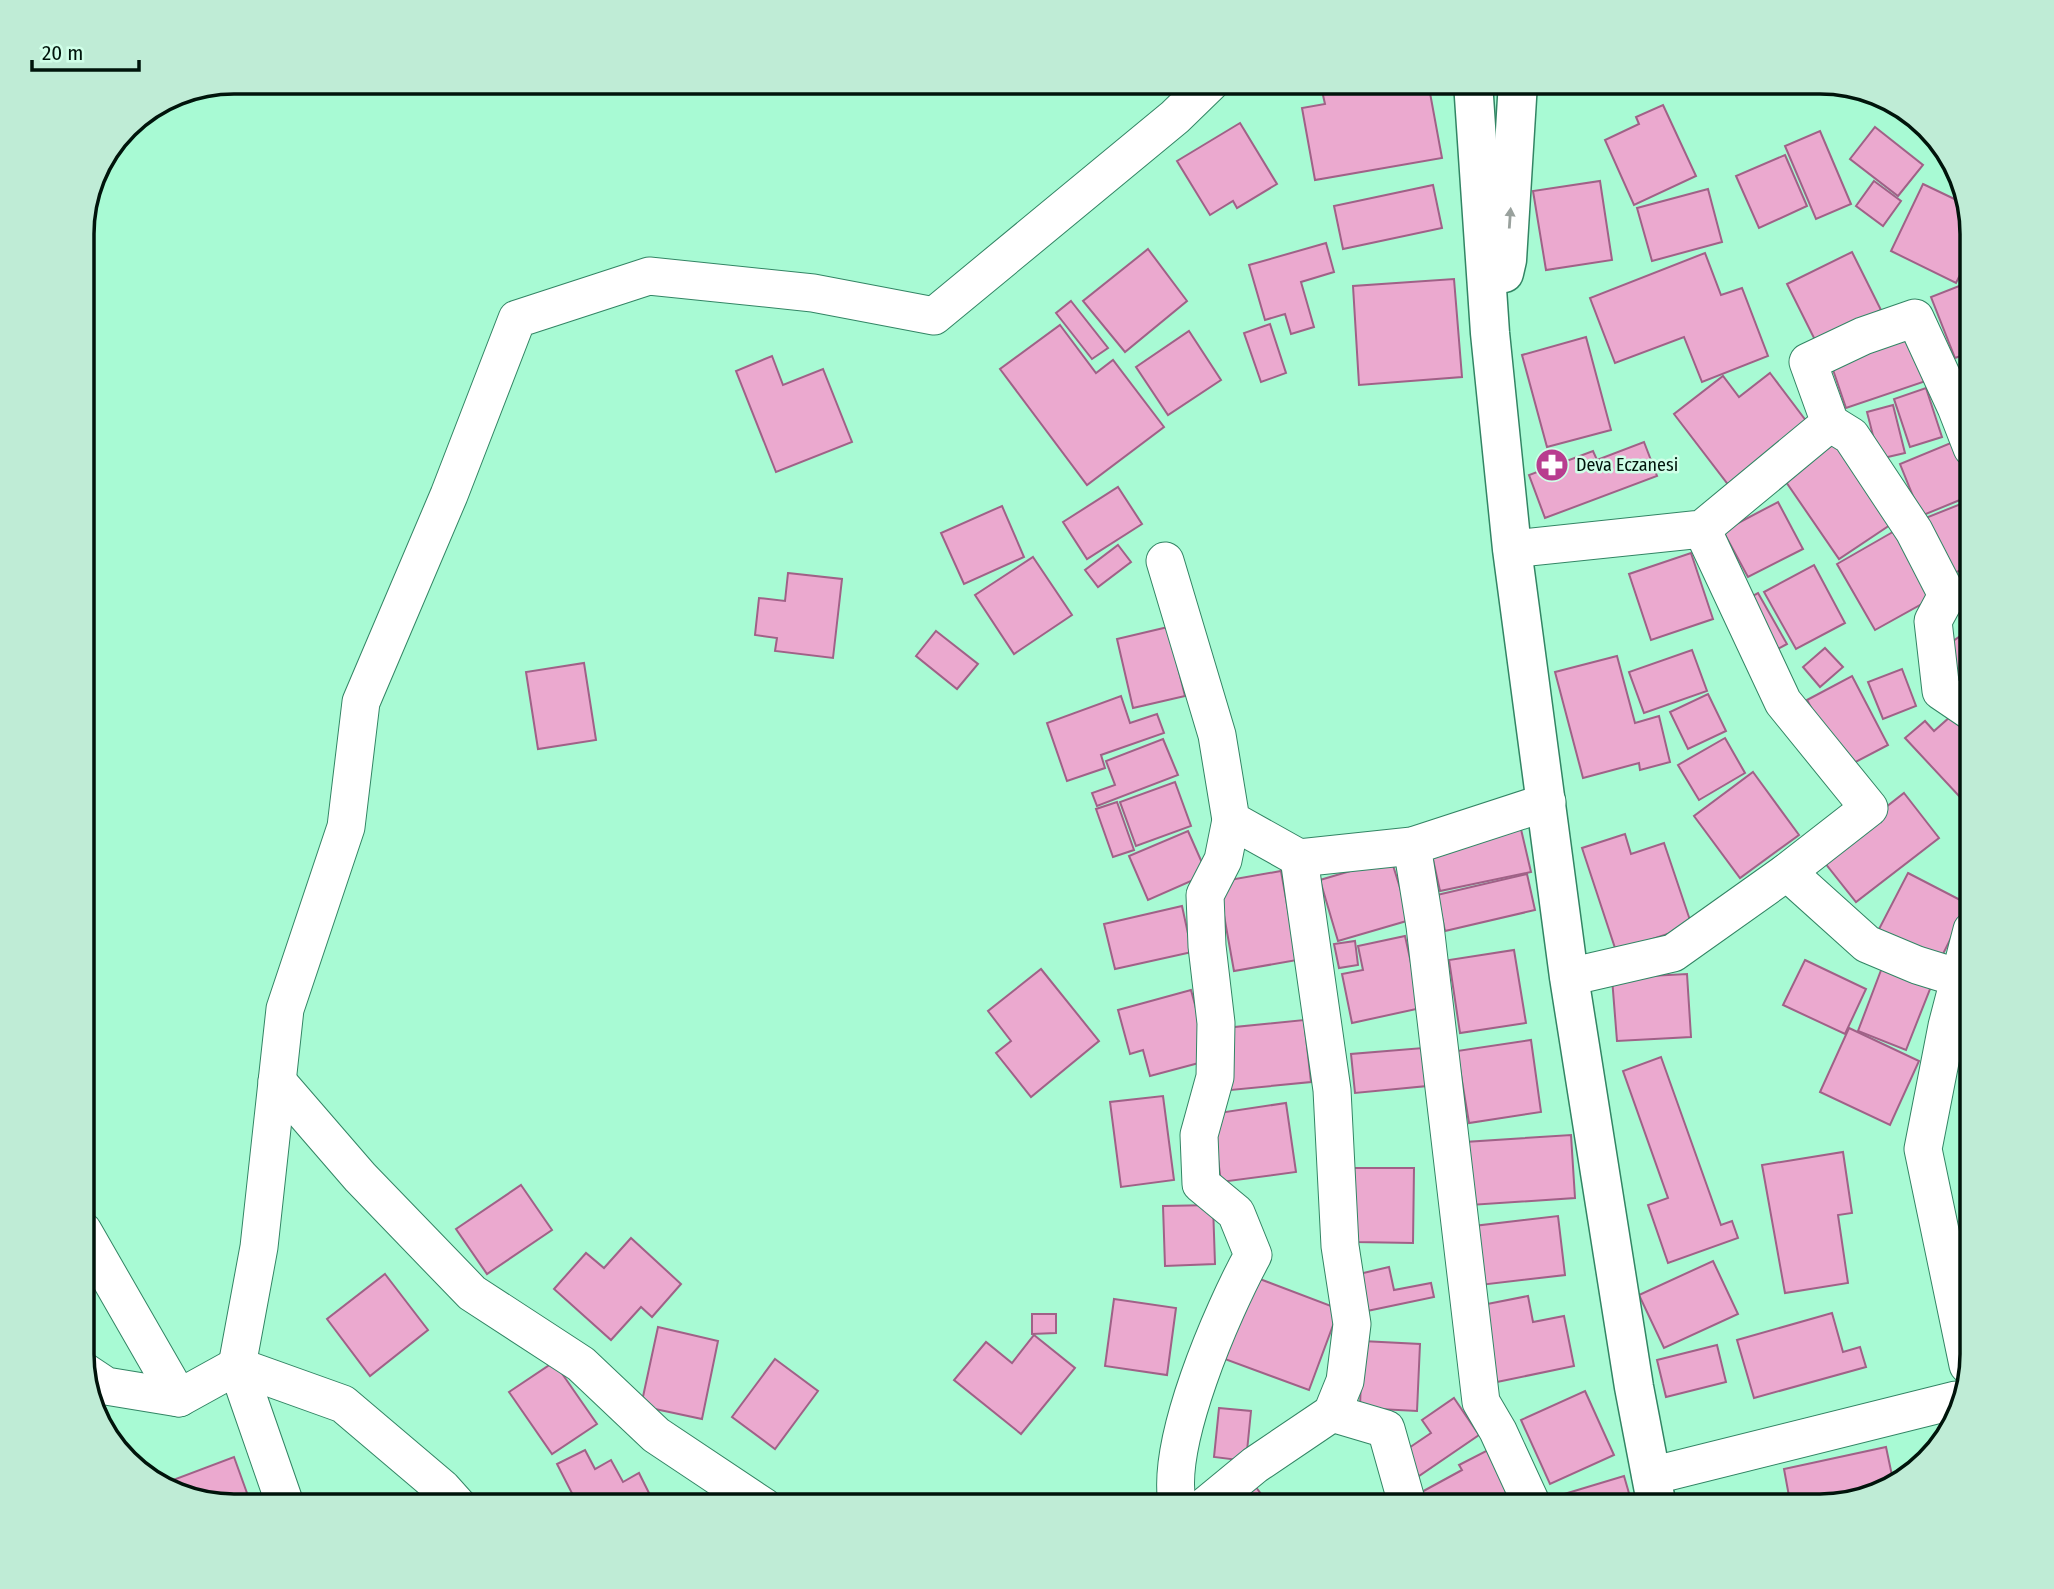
<svg xmlns="http://www.w3.org/2000/svg" width="2054" height="1589" font-family="'Fira Sans Condensed',sans-serif">
  <style>
    .building { fill: #eba9cf; stroke: #a06187; stroke-width: 2 }
    .lines { fill: none; stroke-linecap: round; stroke-linejoin: round }
    .minor-casing { stroke: #328564; stroke-width: 39 }
    .secondary-casing { stroke: #328564; stroke-width: 41 }
    .minor { stroke: #fff; stroke-width: 37 }
    .secondary { stroke: #fff; stroke-width: 38 }
    .oneway { fill: #99a19d }
    .labels { text-anchor: middle; dominant-baseline: central; stroke-width: 5; stroke-linejoin: round; paint-order: stroke }
    .poi-label { font-size: 18px; fill: #00140b; stroke: #d0ffe8; text-anchor: start }
    .rim { fill: none; stroke: #00140b; stroke-width: 3.5 }
  </style>
  <rect width="100%" height="100%" fill="#a8fad4"/>
  <g class="building">
    <polygon points="1320,82 1428,82 1442,158 1315,180 1302,108 1325,104"/>
    <polygon points="1663,105 1696,176 1634,205 1605,140 1639,124 1636,117"/>
    <polygon points="1240,123 1277,184 1237,208 1233,201 1210,215 1177,161"/>
    <polygon points="1875,127 1923,165 1898,196 1850,159"/>
    <polygon points="1820,131 1851,204 1816,219 1785,146"/>
    <polygon points="1785,155 1807,206 1759,228 1736,176"/>
    <polygon points="1600,181 1612,260 1546,270 1533,191"/>
    <polygon points="1874,181 1901,201 1883,226 1856,206"/>
    <polygon points="1923,184 1965,204 1972,234 1972,251 1956,283 1891,251"/>
    <polygon points="1433,185 1442,228 1343,249 1334,206"/>
    <polygon points="1708,189 1722,242 1652,261 1637,208"/>
    <polygon points="1326,243 1334,272 1301,282 1314,327 1291,334 1285,314 1265,320 1249,265"/>
    <polygon points="1148,249 1187,301 1125,352 1083,301"/>
    <polygon points="1852,252 1881,310 1816,342 1787,284"/>
    <polygon points="1705,253 1721,295 1742,288 1768,356 1702,382 1684,337 1615,363 1590,298"/>
    <polygon points="1454,279 1462,377 1359,385 1353,286"/>
    <polygon points="1972,281 1972,352 1955,358 1931,297"/>
    <polygon points="1071,301 1108,348 1092,359 1056,313"/>
    <polygon points="1270,324 1286,373 1261,382 1244,333"/>
    <polygon points="1060,325 1096,373 1113,360 1164,427 1087,485 1000,369"/>
    <polygon points="1189,331 1221,380 1168,415 1136,367"/>
    <polygon points="1910,335 1926,381 1846,408 1830,361"/>
    <polygon points="1586,337 1611,430 1547,447 1522,355"/>
    <polygon points="772,356 783,385 823,369 852,442 776,472 736,371"/>
    <polygon points="1770,373 1810,426 1730,487 1674,414 1723,376 1739,397"/>
    <polygon points="1926,388 1942,437 1910,447 1894,399"/>
    <polygon points="1893,405 1905,453 1879,459 1867,412"/>
    <polygon points="1840,440 1896,521 1839,559 1784,479"/>
    <polygon points="1958,440 1972,473 1972,495 1921,516 1900,464"/>
    <polygon points="1644,442 1657,476 1545,518 1529,475 1593,451 1597,460"/>
    <polygon points="1118,487 1142,524 1087,559 1063,522"/>
    <polygon points="1971,500 1972,566 1946,576 1923,519"/>
    <polygon points="1778,502 1803,549 1748,577 1723,531"/>
    <polygon points="1002,506 1024,557 964,584 941,533"/>
    <polygon points="1898,529 1936,596 1875,630 1837,564"/>
    <polygon points="1118,545 1131,562 1098,587 1085,570"/>
    <polygon points="1691,553 1713,619 1651,640 1629,574"/>
    <polygon points="1033,557 1072,615 1014,654 975,595"/>
    <polygon points="1814,565 1845,623 1796,649 1764,592"/>
    <polygon points="788,573 842,579 833,658 775,651 777,638 755,635 759,598 785,601"/>
    <polygon points="1758,593 1787,644 1776,650 1747,599"/>
    <polygon points="1168,627 1185,696 1133,708 1117,639"/>
    <polygon points="936,631 978,664 957,689 916,656"/>
    <polygon points="1959,637 1970,653 1972,652 1972,689 1969,691 1940,650"/>
    <polygon points="1825,648 1843,667 1820,687 1803,667"/>
    <polygon points="1692,650 1707,691 1644,713 1629,672"/>
    <polygon points="1617,656 1635,723 1659,716 1670,762 1640,770 1639,763 1583,778 1555,672"/>
    <polygon points="584,663 596,740 538,749 526,672"/>
    <polygon points="1902,669 1916,706 1883,719 1868,682"/>
    <polygon points="1852,676 1888,745 1844,768 1807,700"/>
    <polygon points="1708,694 1726,731 1688,749 1670,712"/>
    <polygon points="1121,696 1130,723 1157,714 1164,733 1101,755 1105,768 1067,781 1047,723"/>
    <polygon points="1959,709 1972,723 1972,810 1905,738 1925,721 1934,731"/>
    <polygon points="1725,738 1745,773 1699,800 1678,765"/>
    <polygon points="1163,739 1178,775 1097,806 1092,793 1115,785 1106,761"/>
    <polygon points="1753,772 1799,835 1740,878 1694,816"/>
    <polygon points="1175,782 1191,826 1136,846 1120,802"/>
    <polygon points="1904,793 1939,838 1856,902 1821,858"/>
    <polygon points="1117,802 1134,850 1113,857 1096,809"/>
    <polygon points="1520,825 1531,872 1440,891 1430,846"/>
    <polygon points="1188,831 1207,874 1148,900 1129,856"/>
    <polygon points="1625,834 1631,854 1664,843 1692,926 1616,951 1582,848"/>
    <polygon points="1391,859 1410,920 1338,941 1320,880"/>
    <polygon points="1281,871 1297,960 1234,971 1218,882"/>
    <polygon points="1908,873 1968,904 1939,962 1878,931"/>
    <polygon points="1527,874 1535,910 1445,931 1437,895"/>
    <polygon points="1182,906 1192,952 1115,969 1104,924"/>
    <polygon points="1405,936 1421,1008 1352,1023 1342,974 1363,970 1358,946"/>
    <polygon points="1355,941 1358,965 1339,968 1334,944"/>
    <polygon points="1514,950 1526,1023 1460,1033 1449,960"/>
    <polygon points="1805,960 1866,989 1845,1034 1783,1005"/>
    <polygon points="1883,965 1932,984 1906,1050 1858,1031"/>
    <polygon points="1041,969 1099,1041 1031,1097 996,1053 1011,1041 988,1011"/>
    <polygon points="1687,974 1691,1037 1617,1041 1612,978"/>
    <polygon points="1191,990 1210,1060 1150,1076 1143,1050 1130,1054 1118,1010"/>
    <polygon points="1304,1020 1311,1082 1231,1090 1225,1028"/>
    <polygon points="1849,1028 1919,1061 1890,1125 1820,1092"/>
    <polygon points="1531,1040 1541,1112 1469,1123 1457,1051"/>
    <polygon points="1423,1048 1427,1086 1355,1093 1351,1054"/>
    <polygon points="1661,1057 1721,1225 1732,1221 1738,1238 1668,1263 1648,1205 1668,1198 1623,1071"/>
    <polygon points="1163,1096 1174,1180 1121,1187 1110,1102"/>
    <polygon points="1286,1103 1296,1172 1221,1182 1212,1114"/>
    <polygon points="1571,1135 1575,1198 1470,1205 1465,1142"/>
    <polygon points="1843,1152 1852,1213 1838,1215 1848,1283 1785,1293 1762,1165"/>
    <polygon points="1354,1168 1414,1168 1413,1243 1355,1242"/>
    <polygon points="521,1185 552,1230 487,1274 456,1229"/>
    <polygon points="1213,1205 1215,1264 1165,1266 1163,1206"/>
    <polygon points="1558,1216 1565,1275 1480,1285 1474,1226"/>
    <polygon points="631,1238 681,1284 652,1317 641,1307 611,1340 554,1289 586,1253 604,1268"/>
    <polygon points="1713,1261 1738,1314 1664,1348 1639,1295"/>
    <polygon points="1389,1267 1394,1290 1431,1283 1434,1297 1367,1311 1359,1274"/>
    <polygon points="385,1274 428,1330 370,1376 327,1319"/>
    <polygon points="1252,1276 1339,1309 1309,1390 1222,1358"/>
    <polygon points="1528,1296 1533,1322 1564,1316 1574,1366 1492,1383 1477,1306"/>
    <polygon points="1114,1299 1176,1308 1167,1375 1105,1366"/>
    <polygon points="1832,1313 1843,1352 1860,1347 1866,1367 1754,1398 1737,1340"/>
    <polygon points="1032,1314 1056,1314 1056,1333 1032,1334"/>
    <polygon points="658,1327 718,1341 702,1419 641,1406"/>
    <polygon points="1034,1335 1075,1368 1021,1434 954,1380 986,1342 1012,1363"/>
    <polygon points="1362,1341 1420,1344 1417,1411 1360,1408"/>
    <polygon points="1717,1345 1726,1382 1666,1397 1657,1360"/>
    <polygon points="775,1359 818,1391 775,1449 732,1417"/>
    <polygon points="554,1362 597,1424 552,1454 509,1392"/>
    <polygon points="1585,1391 1614,1455 1550,1484 1521,1420"/>
    <polygon points="1454,1398 1479,1435 1416,1478 1400,1454 1431,1433 1422,1420"/>
    <polygon points="1219,1408 1251,1411 1246,1461 1214,1457"/>
    <polygon points="1886,1447 1894,1485 1886,1491 1820,1507 1791,1507 1784,1469"/>
    <polygon points="1490,1449 1521,1507 1425,1507 1418,1494 1462,1470 1459,1465"/>
    <polygon points="585,1450 595,1469 611,1460 623,1482 639,1473 655,1505 651,1507 579,1507 557,1464"/>
    <polygon points="234,1457 252,1507 234,1507 176,1487 173,1480"/>
    <polygon points="1624,1476 1633,1507 1553,1507 1551,1498"/>
    <polygon points="1252,1482 1271,1507 1221,1507"/>
    <polygon points="710,1500 713,1507 695,1507"/>
  </g>
  <g class="lines">
    <defs>
      <g id="minor">
        <polyline points="1830,423 1851,436 1914,531 1947,595 1933,621 1941,691 1972,712"/>
        <polyline points="1702,529 1783,702 1869,808 1787,872"/>
        <polyline points="1512,549 1702,529 1830,423 1808,362 1863,336 1915,318 1956,407 1972,448"/>
        <polyline points="1165,561 1217,735 1231,820 1299,858"/>
        <polyline points="1412,846 1425,926 1481,1402 1498,1431 1533,1507"/>
        <polyline points="1569,977 1673,953 1787,872 1867,944 1917,965 1959,978 1972,988"/>
        <polyline points="277,1081 360,1177 472,1293 581,1364 656,1435 764,1507"/>
        <polyline points="83,1231 179,1398"/>
        <polyline points="1968,1365 1923,1149 1947,1026 1972,930"/>
        <polyline points="85,1372 106,1386 179,1398 237,1366 343,1404 442,1488 459,1507"/>
        <polyline points="1332,1413 1386,1429 1408,1507"/>
        <polyline points="1651,1476 1956,1400"/>
        <polyline points="286,1507 237,1366 259,1247 285,1009 346,827 361,702 449,495 517,319 649,276 813,293 934,316 1175,117 1211,82"/>
        <path d="M1178,1507c-15,-61 45,-197 75,-252l-17,-42 -35,-29 -2,-49 16,-58 1,-54 -9,-77 -2,-51 18,-35 8,-40"/>
        <polyline points="1204,1507 1255,1465 1332,1413 1345,1381 1352,1324 1340,1246 1332,1090 1299,858 1412,846 1547,802"/>
      </g>
      <g id="secondary">
        <polyline points="1473,82 1490,333 1512,549 1569,977 1634,1387 1657,1507"/>
        <polyline points="1504,273 1507,260 1518,82"/>
      </g>
    </defs>
    <use href="#minor" class="minor-casing"/>
    <use href="#secondary" class="secondary-casing"/>
    <use href="#minor" class="minor"/>
    <use href="#secondary" class="secondary"/>
  </g>
  <defs><path id="oneway-solid" d="M-6-.8H1V-3.2L6.5 0L1 3.2V.8H-6Z" transform="scale(1.75)"/></defs>
  <use class="oneway" href="#oneway-solid" transform="translate(1510 218) rotate(-86)"/>
  <defs>
    <symbol id="pharmacy-disc" viewBox="-11 -11 22 22"><circle r="9.5" fill="#b83d8f" stroke="#d0ffe8"/><path d="M-2-6h4v4h4v4h-4v4h-4v-4h-4v-4h4Z" fill="#fff"/></symbol>
  </defs>
  <g fill-rule="evenodd">
    <use href="#pharmacy-disc" x="1533" y="446" width="38" height="38"/>
  </g>
  <g class="labels">
    <g class="poi-label">
      <text x="1576" y="465">Deva Eczanesi</text>
    </g>
  </g>
  <path d="M0 0H2054V1589H0ZM234 94H1820A140 140 0 0 1 1960 234V1354A140 140 0 0 1 1820 1494H234A140 140 0 0 1 94 1354V234A140 140 0 0 1 234 94Z" fill="#bfecd6" fill-rule="evenodd"/>
  <path class="rim" d="M234 94H1820A140 140 0 0 1 1960 234V1354A140 140 0 0 1 1820 1494H234A140 140 0 0 1 94 1354V234A140 140 0 0 1 234 94Z"/>
  <path d="M32 60v10h107v-10" fill="none" stroke="#00140b" stroke-width="3.5"/>
  <text x="42" y="60" font-size="21" fill="#00140b" stroke="#d0ffe8" stroke-width="5" paint-order="stroke">20 m</text>
</svg>
